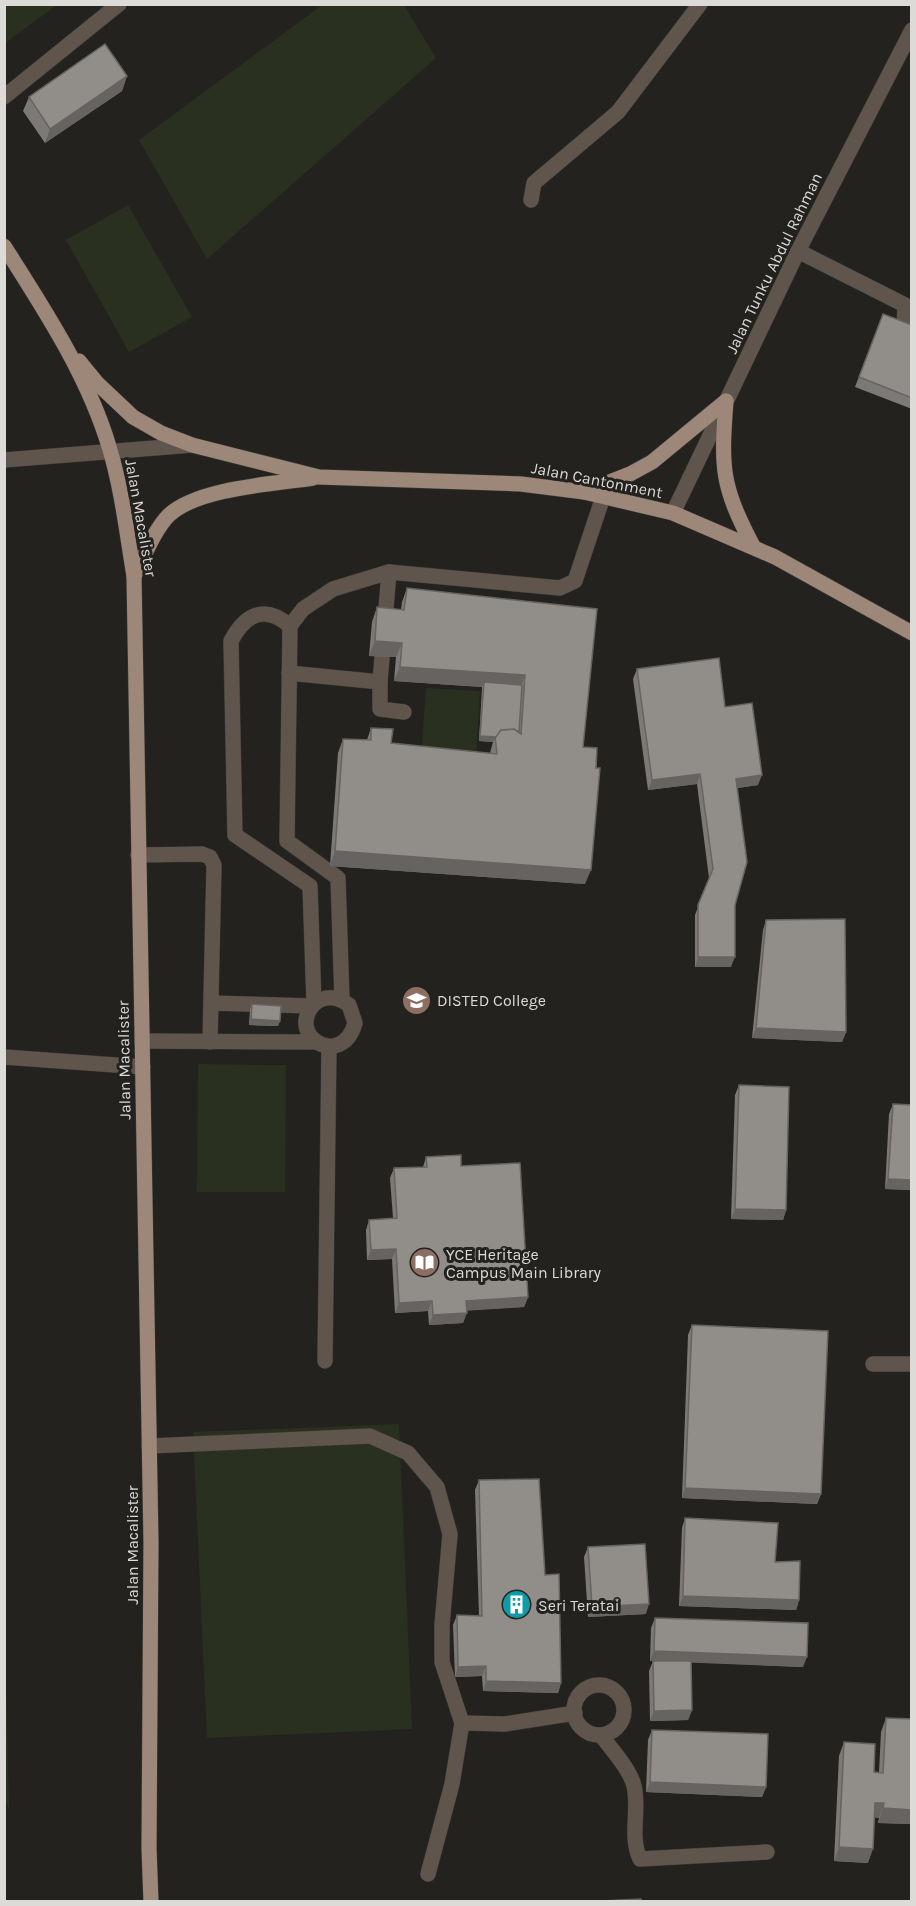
<svg xmlns="http://www.w3.org/2000/svg" width="916" height="1906" font-family="Karla,sans-serif">
  <style>
    .green { fill: #2a3020 }
    .lines { fill: none; stroke-linecap: round; stroke-linejoin: round }
    .minor-casing { stroke: #3d3c38; stroke-width: 16 }
    .major-casing { stroke: #3d3c38; stroke-width: 16 }
    .minor { stroke: #60554d; stroke-width: 15 }
    .major { stroke: #9d8778; stroke-width: 15 }
    .wall { fill: #7d7976 }
    .shaded-wall { fill: #666360 }
    .building { fill: #918d89; stroke: #666360; stroke-width: 1.5 }
    .labels { text-anchor: middle; dominant-baseline: central; stroke-width: 6; stroke-linejoin: round; paint-order: stroke }
    .street-label { font-size: 16px; fill: #dcdbd8; stroke: #23221e }
    .poi-label { font-size: 16px; fill: #dcdbd8; stroke: #23221e; text-anchor: start }
  </style>
  <rect width="100%" height="100%" fill="#23221e"/>
  <g class="green">
    <polygon points="5,4 57,4 57,5 5,43"/>
    <polygon points="322,5 404,5 436,58 207,259 139,140"/>
    <polygon points="128,205 192,317 129,352 66,240"/>
    <polygon points="426,688 480,691 476,760 421,757"/>
    <polygon points="198,1064 286,1065 285,1192 197,1192"/>
    <polygon points="399,1424 412,1729 207,1738 193,1432"/>
    <polygon points="4,1630 5,1630 9,1808 4,1800"/>
  </g>
  <g class="lines">
    <defs>
      <g id="minor">
        <polyline points="4,97 119,4"/>
        <polyline points="531,200 534,183 618,112 700,4"/>
        <polyline points="798,251 905,305 904,329"/>
        <polyline points="4,460 192,445"/>
        <polyline points="673,513 798,251 912,30"/>
        <polyline points="290,626 303,609 333,589 389,572 560,588 575,581 603,497"/>
        <polyline points="289,673 380,682 380,709 404,712"/>
        <polyline points="380,682 389,572"/>
        <polyline points="138,855 202,854 210,857 214,865 210,1042"/>
        <polyline points="211,1003 311,1006"/>
        <path d="M314,1004c11,-9 23,-8 35,1l6,18c-13,47 -70,13 -41,-19l-4,-118 -75,-51 -4,-194c14,-27 34,-37 59,-15l-3,215 51,37 4,122"/>
        <polyline points="142,1041 316,1042"/>
        <polyline points="4,1057 143,1067"/>
        <polyline points="325,1361 329,1047"/>
        <polyline points="873,1364 912,1364"/>
        <polyline points="149,1446 370,1436 408,1453 437,1487 450,1534 442,1625 442,1662 462,1723 452,1784 428,1874"/>
        <circle cx="599" cy="1710" r="25"/>
        <polyline points="462,1723 505,1724 575,1713"/>
        <path d="M601,1735c10,14 29,34 33,51 6,25 -5,49 6,73l127,-7"/>
      </g>
      <g id="major">
        <path d="M4,246c40,63 85,131 106,204 12,40 17,85 24,126l17,966 -2,306 2,54"/>
        <polyline points="79,361 97,383 133,417 161,433 192,445 319,477 521,484 584,492 673,513 775,557 912,633"/>
        <path d="M726,401c-5,67 -5,84 27,145"/>
        <polyline points="584,492 630,474 652,462 726,401"/>
        <path d="M134,576c10,-19 20,-46 35,-61 29,-27 105,-31 144,-37"/>
      </g>
    </defs>
    <use href="#minor" class="minor-casing"/>
    <use href="#major" class="major-casing"/>
    <use href="#minor" class="minor"/>
    <use href="#major" class="major"/>
  </g>
  <g class="wall">
    <polygon points="127,76 122,91 45,143 23,111 29,97"/>
    <polygon points="883,314 912,325 912,409 855,387"/>
    <polygon points="407,588 597,609 583,747 585,884 330,866 338,753 343,739 367,740 371,728 391,743 490,753 493,742 479,741 482,687 394,681 396,657 369,656 372,622 377,607 401,610 402,602"/>
    <polygon points="637,669 725,707 758,785 737,788 735,905 731,967 695,967 695,915 709,878 697,784 648,790 633,679"/>
    <polygon points="766,920 846,1032 842,1042 752,1038 763,930"/>
    <polygon points="252,1004 280,1021 278,1026 249,1025 250,1009"/>
    <polygon points="739,1085 786,1210 783,1220 731,1219 735,1095"/>
    <polygon points="893,1104 912,1190 885,1189 889,1114"/>
    <polygon points="426,1157 461,1166 528,1297 524,1307 467,1310 463,1323 429,1325 428,1311 395,1313 392,1259 367,1260 366,1230 369,1220 393,1218 390,1178 394,1168 423,1167"/>
    <polygon points="692,1325 821,1494 817,1504 682,1498 688,1335"/>
    <polygon points="479,1480 545,1575 561,1683 558,1693 483,1691 482,1676 455,1677 453,1625 457,1615 479,1616 475,1490"/>
    <polygon points="685,1518 775,1562 799,1600 796,1610 679,1606 682,1528"/>
    <polygon points="588,1547 646,1614 588,1617 584,1557"/>
    <polygon points="655,1618 803,1667 691,1662 692,1710 688,1720 650,1721 649,1671 653,1661 656,1661 650,1661 651,1628"/>
    <polygon points="886,1718 912,1719 912,1824 878,1823 879,1818 875,1817 868,1863 834,1861 839,1756 844,1742 874,1772 879,1772 881,1732"/>
    <polygon points="652,1730 766,1787 762,1797 646,1792 648,1740"/>
  </g>
  <g class="shaded-wall">
    <polygon points="127,76 122,91 45,143 50,129"/>
    <polygon points="375,641 402,643 396,657 369,656"/>
    <polygon points="400,667 525,675 520,690 484,682 482,687 394,681"/>
    <polygon points="480,736 495,737 493,742 479,741"/>
    <polygon points="700,774 697,784 648,790 652,780"/>
    <polygon points="762,775 758,785 732,789 736,779"/>
    <polygon points="335,851 591,870 585,884 330,866"/>
    <polygon points="698,957 735,957 731,967 695,967"/>
    <polygon points="251,1019 280,1021 278,1026 249,1025"/>
    <polygon points="756,1028 846,1032 842,1042 752,1038"/>
    <polygon points="888,1179 912,1180 912,1190 885,1189"/>
    <polygon points="735,1209 786,1210 783,1220 731,1219"/>
    <polygon points="396,1249 392,1259 367,1260 371,1250"/>
    <polygon points="528,1297 524,1307 463,1311 466,1301"/>
    <polygon points="432,1301 428,1311 395,1313 399,1303"/>
    <polygon points="467,1313 463,1323 429,1325 433,1315"/>
    <polygon points="685,1488 821,1494 817,1504 682,1498"/>
    <polygon points="683,1596 799,1600 796,1610 679,1606"/>
    <polygon points="649,1604 646,1614 588,1617 592,1607"/>
    <polygon points="654,1651 807,1657 803,1667 650,1661"/>
    <polygon points="486,1666 482,1676 455,1677 458,1667"/>
    <polygon points="486,1681 561,1683 558,1693 483,1691"/>
    <polygon points="692,1710 688,1720 650,1721 654,1711"/>
    <polygon points="650,1782 766,1787 762,1797 646,1792"/>
    <polygon points="875,1803 884,1803 879,1818 870,1817"/>
    <polygon points="883,1808 912,1810 912,1824 878,1823"/>
    <polygon points="839,1847 873,1849 868,1863 834,1861"/>
  </g>
  <g class="building">
    <polygon points="105,44 127,76 50,129 29,97"/>
    <polygon points="883,314 912,325 912,398 859,377"/>
    <polygon points="407,588 597,609 583,747 597,748 596,768 600,768 591,870 335,851 343,739 371,740 371,728 393,729 391,743 497,754 495,736 501,730 514,729 521,734 525,675 400,667 402,643 375,641 377,607 404,610"/>
    <polygon points="719,658 725,707 752,703 762,775 736,779 747,862 735,905 735,957 698,957 698,905 713,869 700,774 652,780 637,669"/>
    <polygon points="484,682 522,685 519,732 514,729 501,730 496,737 480,736"/>
    <polygon points="845,919 846,1032 756,1028 766,920"/>
    <polygon points="252,1004 281,1006 280,1021 251,1019"/>
    <polygon points="739,1085 789,1087 786,1210 735,1209"/>
    <polygon points="893,1104 912,1105 912,1180 888,1179"/>
    <polygon points="461,1155 461,1166 520,1163 528,1297 466,1301 467,1313 433,1315 432,1301 399,1303 396,1249 371,1250 369,1220 397,1218 394,1168 427,1167 426,1157"/>
    <polygon points="692,1325 828,1331 821,1494 685,1488"/>
    <polygon points="539,1479 545,1575 559,1574 561,1683 486,1681 486,1666 458,1667 457,1615 482,1616 479,1480"/>
    <polygon points="685,1518 778,1523 775,1562 800,1561 799,1600 683,1596"/>
    <polygon points="645,1544 649,1604 592,1607 588,1547"/>
    <polygon points="655,1618 808,1623 807,1657 654,1651"/>
    <polygon points="653,1661 691,1661 692,1710 654,1711"/>
    <polygon points="886,1718 912,1719 912,1810 883,1808 884,1803 875,1803 873,1849 839,1847 844,1742 875,1744 874,1772 883,1773"/>
    <polygon points="652,1730 768,1734 766,1787 650,1782"/>
    <polygon points="641,1899 641,1902 581,1902"/>
  </g>
  <defs>
    <symbol id="university-disc" viewBox="-11 -11 22 22"><circle r="9.5" fill="#8d6e63" stroke="#23221e"/><path d="M0-5L7-2L0 1L-7-2ZM-4 1L0 2.5L4 1V4Q0 6-4 4Z" fill="#fff"/></symbol>
    <symbol id="library-disc" viewBox="-11 -11 22 22"><circle r="9.5" fill="#8d6e63" stroke="#23221e"/><path d="M-6-4Q-3-5.5-.7-3.5V5Q-3 3-6 4ZM6-4Q3-5.5 .7-3.5V5Q3 3 6 4Z" fill="#fff"/></symbol>
    <symbol id="building-disc" viewBox="-11 -11 22 22"><circle r="9.5" fill="#0f9aa8" stroke="#23221e"/><path d="M-4-6H4V6H1V3H-1V6H-4ZM-2.5-4.3h1.7v1.8h-1.7ZM.8-4.3h1.7v1.8H.8ZM-2.5-1h1.7V.8h-1.7ZM.8-1h1.7V.8H.8Z" fill="#fff"/></symbol>
  </defs>
  <g fill-rule="evenodd">
    <use href="#university-disc" x="400" y="984" width="33" height="33"/>
    <use href="#library-disc" x="408" y="1246" width="33" height="33"/>
    <use href="#building-disc" x="500" y="1588" width="33" height="33"/>
  </g>
  <g class="labels">
    <g class="street-label">
      <text transform="translate(774 263) rotate(-64)">Jalan Tunku Abdul Rahman</text>
      <text transform="translate(597 480) rotate(11)">Jalan Cantonment</text>
      <text transform="translate(141 518) rotate(80)">Jalan Macalister</text>
      <text transform="translate(124 1060) rotate(-91)">Jalan Macalister</text>
      <text transform="translate(132 1545) rotate(-90)">Jalan Macalister</text>
    </g>
    <g class="poi-label">
      <text x="437" y="1000">DISTED College</text>
      <text x="446" y="1254">YCE Heritage<tspan x="446" dy="18">Campus Main Library</tspan></text>
      <text x="538" y="1605">Seri Teratai</text>
    </g>
  </g>
  <rect width="916" height="1906" fill="none" stroke="#dcdbd8" stroke-width="12"/>
</svg>
